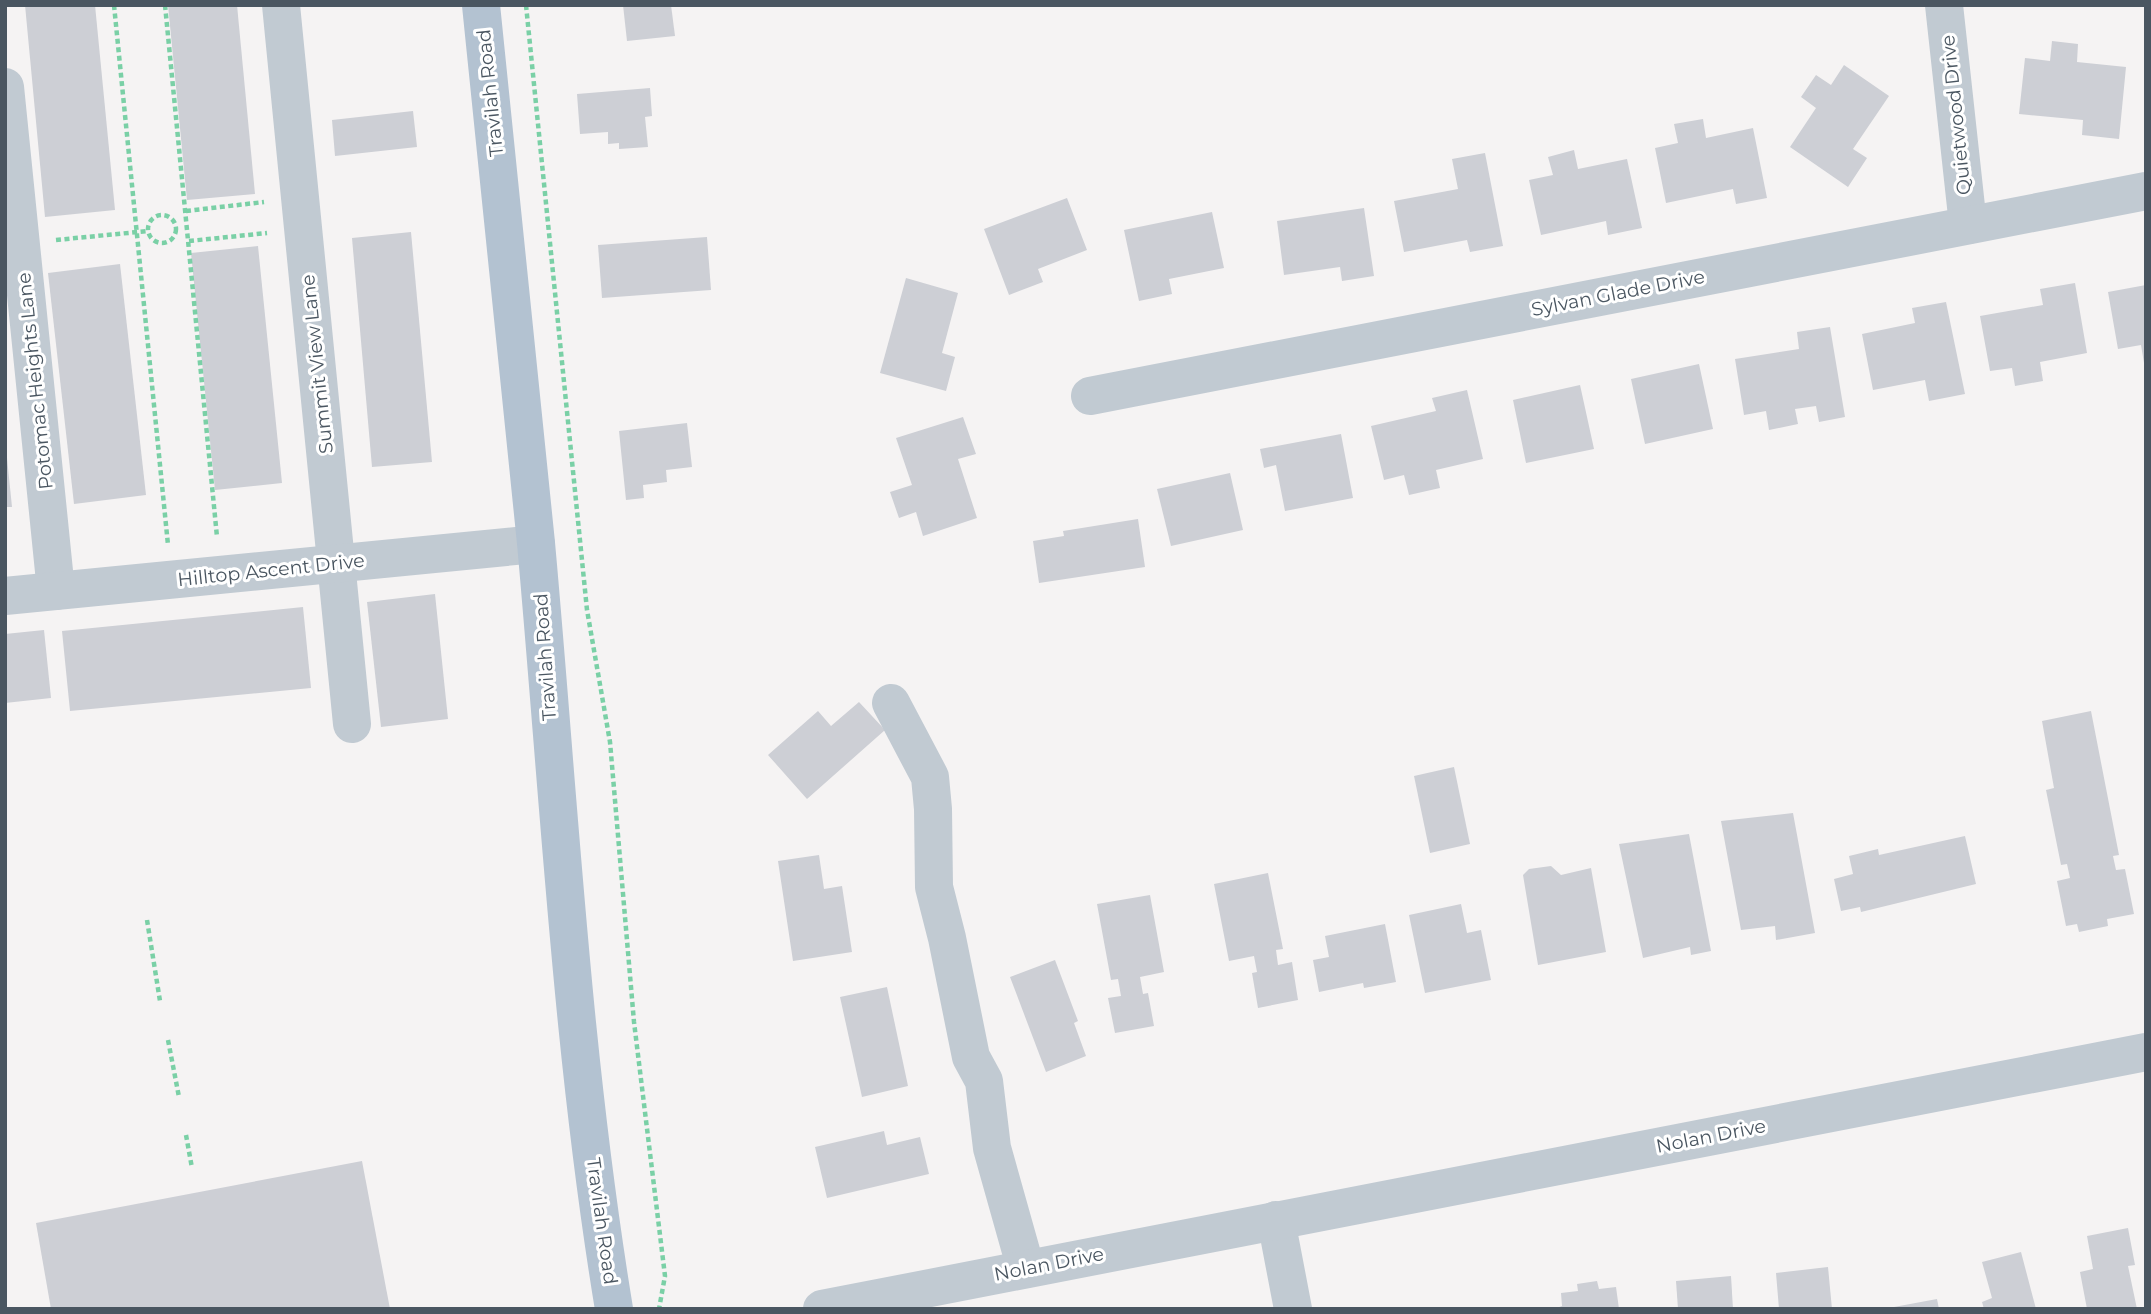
<svg xmlns="http://www.w3.org/2000/svg" width="2151" height="1314" font-family="Montserrat,sans-serif">
  <style>
    .building { fill: #cdcfd5 }
    .lines { fill: none; stroke-linecap: round; stroke-linejoin: round }
    .path { stroke: #7ad0a6; stroke-width: 4.5; stroke-dasharray: 5 3.5; stroke-linecap: butt }
    .minor { stroke: #c1cad2; stroke-width: 38 }
    .major { stroke: #b3c2d1; stroke-width: 38 }
    .labels { text-anchor: middle; dominant-baseline: central; stroke-width: 6; stroke-linejoin: round; paint-order: stroke }
    .street-label { font-size: 19px; fill: #4a5661; stroke: #fff }
  </style>
  <rect width="100%" height="100%" fill="#f5f3f3"/>
  <g class="building">
    <polygon points="25,5 95,5 115,210 45,217"/>
    <polygon points="168,5 237,5 255,194 187,200"/>
    <polygon points="623,5 671,5 675,36 627,41"/>
    <polygon points="2052,41 2078,44 2077,62 2126,67 2119,139 2082,135 2083,120 2019,114 2025,58 2050,61"/>
    <polygon points="1844,65 1889,96 1853,149 1867,158 1848,187 1790,147 1816,108 1801,97 1816,75 1831,85"/>
    <polygon points="650,88 652,116 645,117 648,147 619,149 619,143 608,144 608,132 580,134 577,94"/>
    <polygon points="413,111 417,147 335,156 332,120"/>
    <polygon points="1703,119 1706,138 1753,128 1767,198 1736,204 1733,189 1666,203 1655,148 1678,143 1674,124"/>
    <polygon points="1574,150 1578,169 1627,159 1642,228 1608,235 1606,221 1541,235 1529,180 1553,175 1548,157"/>
    <polygon points="1485,153 1503,246 1470,252 1467,240 1404,252 1394,201 1458,189 1452,159"/>
    <polygon points="1067,198 1087,250 1038,269 1043,282 1009,295 984,229"/>
    <polygon points="1364,208 1374,276 1342,281 1340,267 1284,275 1277,221"/>
    <polygon points="1212,212 1224,268 1169,279 1172,294 1139,301 1124,230"/>
    <polygon points="411,232 432,462 372,467 352,238"/>
    <polygon points="707,237 711,290 602,298 598,245"/>
    <polygon points="258,246 282,483 215,490 191,253"/>
    <polygon points="120,264 146,495 74,504 48,273"/>
    <polygon points="906,278 958,293 942,353 955,357 946,391 880,373"/>
    <polygon points="2075,283 2087,353 2040,362 2043,381 2015,386 2012,368 1990,371 1980,316 2043,305 2040,289"/>
    <polygon points="2146,285 2146,363 2144,363 2141,345 2118,349 2108,292"/>
    <polygon points="1946,302 1965,394 1929,401 1925,380 1873,390 1862,334 1915,323 1912,308"/>
    <polygon points="1830,327 1845,417 1819,422 1816,406 1795,409 1798,424 1769,430 1766,411 1744,415 1735,359 1799,349 1797,332"/>
    <polygon points="1699,364 1713,429 1645,444 1631,379"/>
    <polygon points="1580,385 1594,449 1526,463 1513,400"/>
    <polygon points="1467,390 1483,459 1436,470 1440,488 1409,495 1404,475 1384,480 1371,426 1436,411 1432,398"/>
    <polygon points="963,417 976,454 958,459 977,518 923,536 916,512 899,518 890,492 912,485 896,438"/>
    <polygon points="687,423 692,467 666,470 667,482 643,485 644,498 626,500 619,431"/>
    <polygon points="1341,434 1353,498 1285,511 1276,465 1264,468 1260,449"/>
    <polygon points="5,458 7,458 12,507 5,507"/>
    <polygon points="1230,473 1243,530 1171,546 1157,489"/>
    <polygon points="1138,519 1145,567 1039,583 1033,541 1064,536 1063,531"/>
    <polygon points="435,594 448,719 381,727 367,602"/>
    <polygon points="303,607 311,688 70,711 62,631"/>
    <polygon points="44,630 51,698 5,703 5,634"/>
    <polygon points="859,702 885,730 807,799 768,755 818,711 831,726"/>
    <polygon points="2091,711 2119,855 2113,856 2116,870 2125,869 2134,914 2107,919 2108,926 2079,932 2077,924 2066,926 2057,881 2070,878 2067,864 2061,865 2046,790 2054,788 2042,721"/>
    <polygon points="1454,767 1470,844 1430,853 1414,776"/>
    <polygon points="1793,813 1815,933 1776,940 1775,926 1741,930 1721,821"/>
    <polygon points="1689,834 1711,951 1691,955 1690,947 1643,958 1619,844"/>
    <polygon points="1965,836 1976,884 1861,912 1860,907 1841,911 1834,879 1853,874 1849,856 1878,849 1879,855"/>
    <polygon points="819,855 824,889 842,886 852,952 793,961 778,861"/>
    <polygon points="1551,866 1561,875 1591,868 1606,952 1538,965 1523,875 1529,869"/>
    <polygon points="1268,873 1283,949 1276,950 1278,965 1292,962 1298,1000 1258,1008 1252,973 1257,972 1254,956 1229,961 1214,884"/>
    <polygon points="1150,895 1164,972 1140,977 1143,994 1148,993 1154,1026 1115,1033 1108,998 1121,996 1118,979 1111,980 1097,904"/>
    <polygon points="1461,904 1467,933 1481,930 1491,980 1425,993 1409,915"/>
    <polygon points="1385,924 1396,982 1364,988 1363,983 1319,992 1313,960 1329,957 1325,936"/>
    <polygon points="1055,960 1078,1021 1074,1023 1086,1056 1046,1072 1010,977"/>
    <polygon points="887,987 908,1086 862,1097 840,997"/>
    <polygon points="884,1131 887,1145 920,1137 929,1174 827,1198 815,1147"/>
    <polygon points="362,1161 390,1309 51,1309 36,1223"/>
    <polygon points="2128,1228 2135,1265 2128,1266 2137,1309 2087,1309 2080,1272 2093,1269 2087,1236"/>
    <polygon points="2021,1252 2036,1309 1984,1309 1982,1302 1992,1298 1982,1262"/>
    <polygon points="1828,1267 1832,1309 1779,1309 1776,1273"/>
    <polygon points="1731,1276 1733,1309 1678,1309 1676,1281"/>
    <polygon points="1597,1281 1599,1289 1616,1287 1619,1309 1554,1309 1562,1306 1561,1293 1578,1291 1577,1284"/>
    <polygon points="1937,1299 1939,1309 1894,1309 1894,1307"/>
  </g>
  <g class="lines">
    <g class="path">
      <polyline points="114,5 168,545"/>
      <polyline points="165,5 217,537"/>
      <polyline points="526,5 587,610 610,742 634,1022 665,1276 659,1309"/>
      <polyline points="186,211 264,202"/>
      <circle cx="162" cy="229" r="14"/>
      <polyline points="56,240 148,231"/>
      <polyline points="189,241 267,233"/>
      <polyline points="147,920 160,1001"/>
      <polyline points="168,1040 179,1097"/>
      <polyline points="186,1135 192,1168"/>
    </g>
    <g class="minor">
      <polyline points="281,5 352,724"/>
      <polyline points="1944,5 1968,225"/>
      <polyline points="5,87 56,591"/>
      <polyline points="1090,396 2146,191"/>
      <polyline points="5,596 536,544"/>
      <polyline points="891,703 930,777 933,809 934,887 947,938 971,1057 984,1081 992,1148 1026,1269"/>
      <polyline points="1276,1220 1293,1309"/>
      <polyline points="822,1309 2146,1052"/>
    </g>
    <path class="major" d="M481,5c18,179 38,358 55,538 23,255 36,512 78,766"/>
  </g>
  <g class="labels">
    <g class="street-label">
      <text transform="translate(490 93) rotate(-96)">Travilah Road</text>
      <text transform="translate(1956 115) rotate(-96)">Quietwood Drive</text>
      <text transform="translate(1618 293) rotate(-11)">Sylvan Glade Drive</text>
      <text transform="translate(317 364) rotate(-96)">Summit View Lane</text>
      <text transform="translate(35 381) rotate(-96)">Potomac Heights Lane</text>
      <text transform="translate(271 570) rotate(-6)">Hilltop Ascent Drive</text>
      <text transform="translate(545 657) rotate(-94)">Travilah Road</text>
      <text transform="translate(1711 1136) rotate(-11)">Nolan Drive</text>
      <text transform="translate(602 1221) rotate(82)">Travilah Road</text>
      <text transform="translate(1049 1264) rotate(-11)">Nolan Drive</text>
    </g>
  </g>
  <rect width="2151" height="1314" fill="none" stroke="#4a5661" stroke-width="14"/>
</svg>
